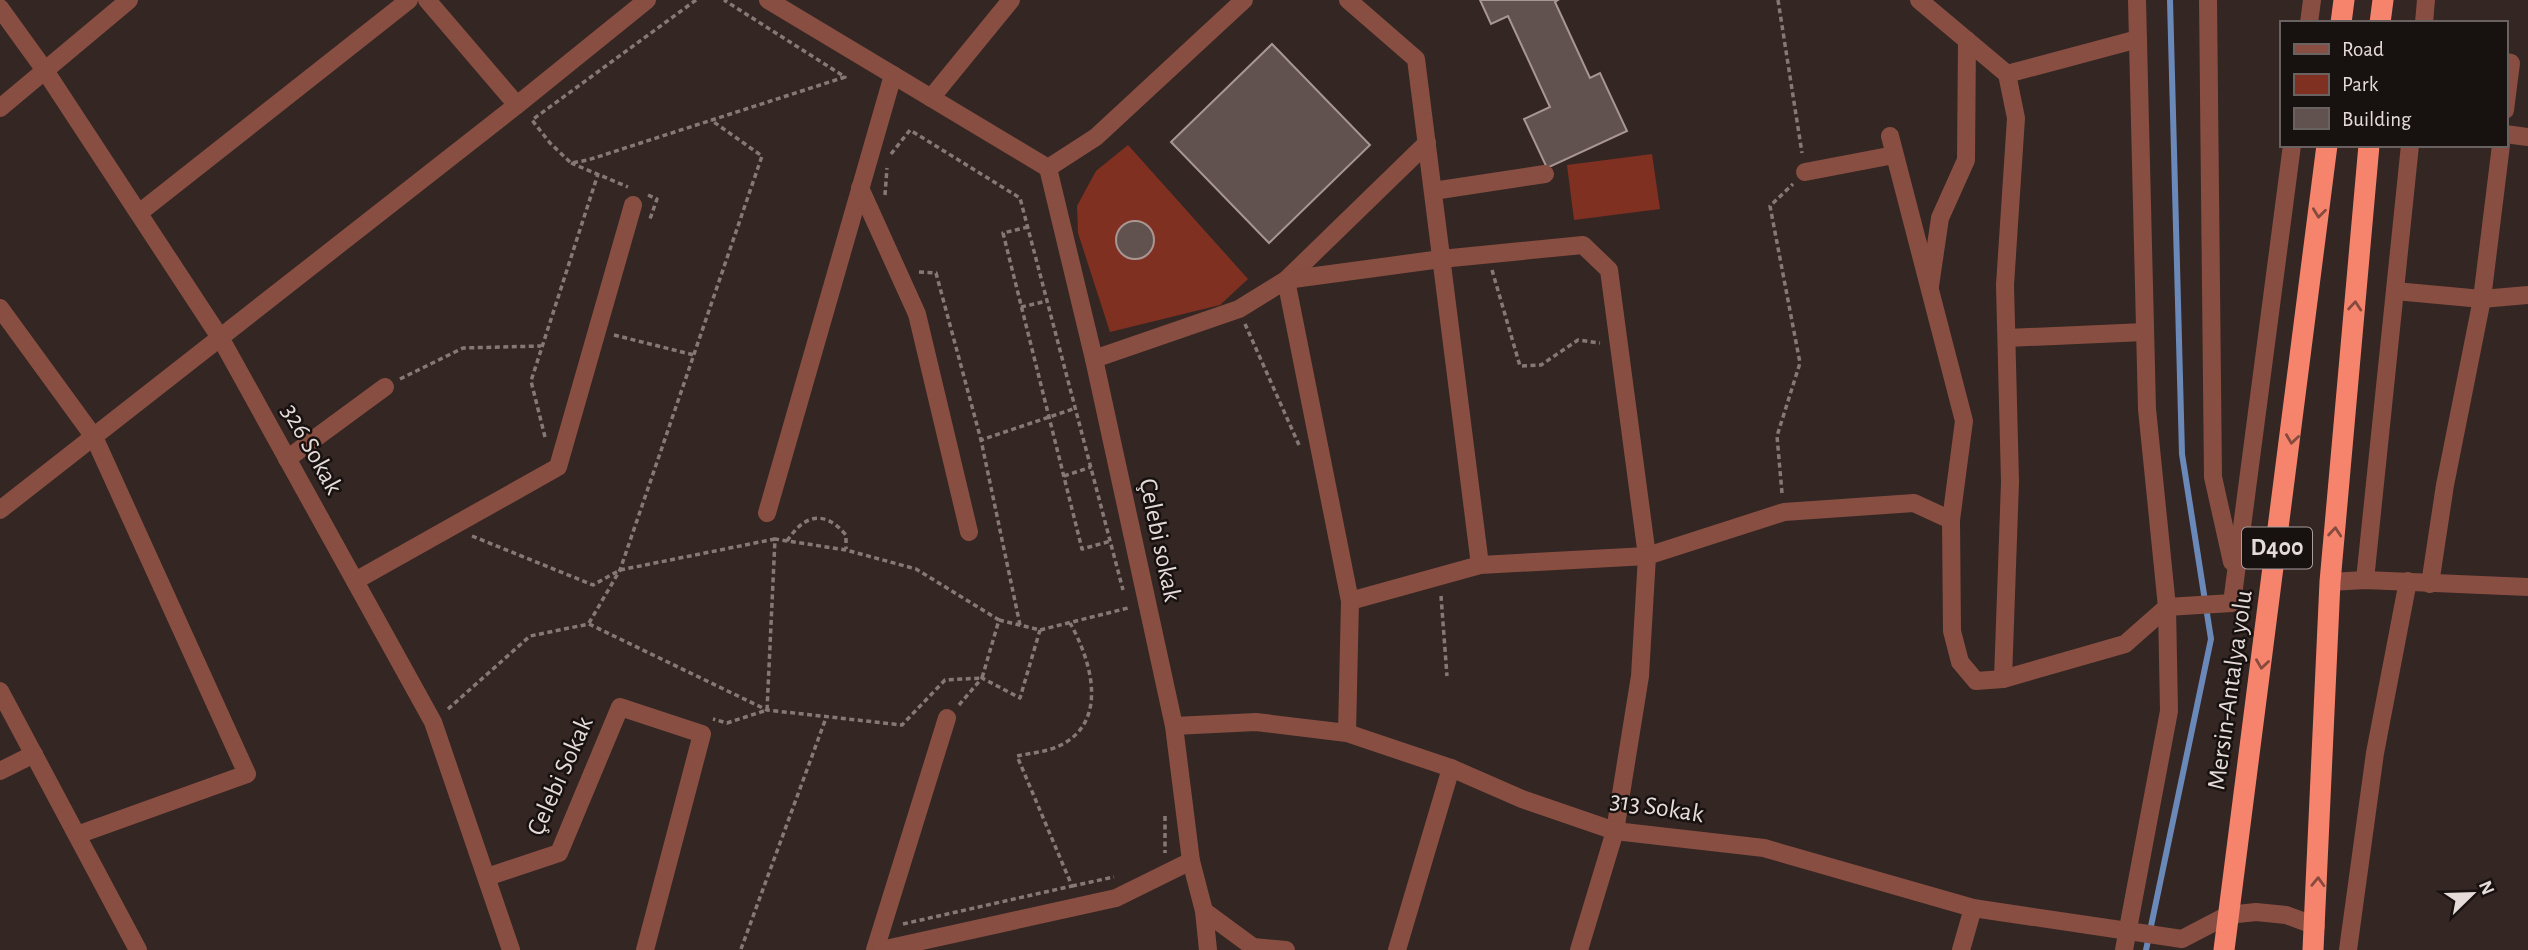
<svg xmlns="http://www.w3.org/2000/svg" width="2528" height="950" font-family="'Alegreya Sans',sans-serif">
  <style>
    .green { fill: #7f3021 }
    .lines { fill: none; stroke-linecap: round; stroke-linejoin: round }
    .stream { stroke: #6a89b8; stroke-width: 6 }
    .building { fill: #62524f; stroke: #a89692; stroke-width: 2 }
    .path { stroke: #857977; stroke-width: 3.5; stroke-dasharray: 5 3.5; stroke-linecap: butt }
    .minor { stroke: #884e42; stroke-width: 18 }
    .highway { stroke: #f6846d; stroke-width: 21 }
    .oneway { stroke: #864a3e }
    .labels { text-anchor: middle; dominant-baseline: central; stroke-width: 5; stroke-linejoin: round; paint-order: stroke }
    .shield { fill: #171110; stroke: #a79e9d; stroke-width: 2 }
    .shield-label { font-size: 24px; font-weight: bold; fill: #e5dbd9 }
    .street-label { font-size: 26px; fill: #e5dbd9; stroke: #171110 }
  </style>
  <rect width="100%" height="100%" fill="#342623"/>
  <g class="green">
    <polygon points="1128,145 1248,279 1220,305 1110,332 1078,233 1077,206 1096,171"/>
    <polygon points="1652,154 1660,209 1574,220 1567,165"/>
  </g>
  <g class="lines">
    <polyline class="stream" points="2146,950 2211,639 2182,454 2170,0"/>
  </g>
  <g class="building">
    <polygon points="1480,0 1558,0 1555,2 1590,78 1600,73 1627,131 1547,168 1524,119 1550,107 1508,16 1491,24"/>
    <polygon points="1272,44 1370,145 1269,243 1171,142"/>
    <circle cx="1135" cy="240" r="19"/>
  </g>
  <g class="lines">
    <g class="path">
      <polyline points="696,0 532,120 550,143 571,163 588,160 845,77 724,0"/>
      <polyline points="1778,0 1802,153"/>
      <polyline points="891,154 910,130 1020,198 1123,590"/>
      <polyline points="571,163 628,187"/>
      <polyline points="648,195 657,199 650,219"/>
      <polyline points="885,195 887,168"/>
      <polyline points="1028,227 1003,233 1082,549 1111,541"/>
      <polyline points="1492,270 1520,366 1541,365 1578,340 1600,343"/>
      <polyline points="919,272 936,273 981,440"/>
      <polyline points="1021,307 1047,301"/>
      <polyline points="1245,324 1299,445"/>
      <polyline points="614,335 694,355"/>
      <polyline points="400,379 463,348 541,346"/>
      <polyline points="545,437 531,381 598,174"/>
      <polyline points="1064,476 1091,467"/>
      <polyline points="1782,493 1777,436 1800,363 1770,206 1793,184"/>
      <polyline points="472,536 593,585 620,570 775,539"/>
      <path d="M787,541c17,-26 37,-32 59,-6v14"/>
      <polyline points="1441,596 1447,676"/>
      <polyline points="999,620 1040,630 1128,608"/>
      <polyline points="589,623 620,570 762,156 711,120"/>
      <polyline points="1020,625 981,440 1076,408"/>
      <polyline points="959,705 982,678 1020,698 1040,630"/>
      <polyline points="448,709 530,636 589,624 767,710 902,725 945,680 982,678 999,620 916,569 846,550 775,539 767,710 727,723 713,719"/>
      <polyline points="1165,816 1165,853"/>
      <polyline points="1072,886 1114,877"/>
      <path d="M903,924l169,-38 -55,-130c13,-3 30,-4 42,-10 51,-24 32,-86 11,-123"/>
      <polyline points="741,949 826,718"/>
    </g>
    <g class="minor">
      <polyline points="427,0 517,105 647,0"/>
      <polyline points="768,0 1048,168"/>
      <polyline points="1348,0 1416,59 1480,565"/>
      <polyline points="1919,0 2007,74 2016,118 2005,285 2010,482 2003,679"/>
      <polyline points="2208,0 2213,477 2232,562"/>
      <polyline points="0,8 44,69 221,339 433,722 511,950"/>
      <polyline points="2309,23 2312,0"/>
      <polyline points="2424,23 2426,0"/>
      <polyline points="2505,62 2511,63 2505,110"/>
      <polyline points="2007,74 2138,39"/>
      <polyline points="931,98 1011,0"/>
      <polyline points="0,108 129,0"/>
      <polyline points="2505,134 2528,137"/>
      <polyline points="1890,136 1964,421 1951,520 1952,631 1960,662 1976,681 2003,679 2125,644 2167,607 2232,603 2292,145"/>
      <polyline points="1805,172 1894,155"/>
      <polyline points="860,188 917,314 969,532"/>
      <polyline points="1433,191 1545,174"/>
      <polyline points="139,213 409,0"/>
      <polyline points="1930,286 1940,218 1966,160 1967,40"/>
      <polyline points="2395,291 2482,299 2528,295"/>
      <polyline points="0,308 94,437 247,774 77,835"/>
      <polyline points="2007,338 2145,332"/>
      <polyline points="1094,359 1239,309 1286,280 1427,143"/>
      <polyline points="287,459 385,387"/>
      <polyline points="0,510 517,105"/>
      <polyline points="767,513 893,75"/>
      <polyline points="2365,580 2410,145"/>
      <polyline points="355,581 558,467 633,205"/>
      <polyline points="2330,582 2365,580 2528,587"/>
      <polyline points="2430,584 2445,485 2482,299 2501,145"/>
      <polyline points="1350,601 1286,280 1441,259 1583,245 1609,270 1647,556 1640,676 1615,831 1579,950"/>
      <polyline points="0,691 138,950"/>
      <polyline points="1174,726 1256,722 1347,733 1451,768 1522,799 1615,831 1764,848 1973,908 2182,939 2228,915 2256,912 2286,915 2316,926"/>
      <polyline points="1347,733 1350,601 1480,565 1647,556 1784,512 1914,503 1951,520"/>
      <polyline points="0,771 34,754"/>
      <polyline points="1191,861 1204,911 1253,947 1286,950"/>
      <polyline points="487,877 559,853 620,707 702,734 645,950"/>
      <polyline points="1204,911 1208,950"/>
      <polyline points="875,950 947,718"/>
      <polyline points="881,950 1116,898 1191,861 1174,726 1094,359 1048,168 1096,137 1244,0"/>
      <polyline points="1397,950 1451,768"/>
      <polyline points="1961,950 1973,908"/>
      <polyline points="2124,950 2169,711 2167,607 2147,409 2137,0"/>
      <polyline points="2348,950 2375,753 2408,581"/>
    </g>
    <g class="highway">
      <polyline points="2341,23 2344,0"/>
      <polyline points="2380,23 2383,0"/>
      <polyline points="2224,950 2327,145"/>
      <polyline points="2313,950 2330,582 2369,145"/>
    </g>
  </g>
  <defs><path id="oneway-chevron" d="M-2-3.5L2.5 0L-2 3.5" fill="none" stroke-width="1.6" stroke-linecap="round" stroke-linejoin="round" transform="scale(1.75)"/></defs>
  <g class="oneway">
    <use href="#oneway-chevron" transform="translate(2319 213) rotate(97)"/>
    <use href="#oneway-chevron" transform="translate(2355 306) rotate(-85)"/>
    <use href="#oneway-chevron" transform="translate(2292 439) rotate(98)"/>
    <use href="#oneway-chevron" transform="translate(2335 532) rotate(-85)"/>
    <use href="#oneway-chevron" transform="translate(2262 664) rotate(98)"/>
    <use href="#oneway-chevron" transform="translate(2318 882) rotate(-88)"/>
  </g>
  <g class="labels">
    <rect class="shield" x="2242" y="527.5" width="70" height="41" rx="5"/>
    <g class="shield-label">
      <text x="2277" y="548">D400</text>
    </g>
    <g class="street-label">
      <text transform="translate(312 449) rotate(61)">326 Sokak</text>
      <text transform="translate(1160 540) rotate(78)">Çelebi sokak</text>
      <text transform="translate(2230 690) rotate(-82)">Mersin-Antalya yolu</text>
      <text transform="translate(560 776) rotate(-66)">Çelebi Sokak</text>
      <text transform="translate(1657 807) rotate(9)">313 Sokak</text>
    </g>
  </g>
  <rect x="2280" y="21" width="228" height="126" fill="#171110" stroke="#696260" stroke-width="2"/>
  <rect x="2294" y="44" width="35" height="10" fill="#884e42" stroke="#696260" stroke-width="2"/>
  <text x="2342" y="56" font-size="21" fill="#e5dbd9">Road</text>
  <rect x="2294" y="74" width="35" height="21" fill="#7f3021" stroke="#696260" stroke-width="2"/>
  <text x="2342" y="91" font-size="21" fill="#e5dbd9">Park</text>
  <rect x="2294" y="108" width="35" height="21" fill="#62524f" stroke="#696260" stroke-width="2"/>
  <text x="2342" y="126" font-size="21" fill="#e5dbd9">Building</text>
  <g transform="translate(2472 894) rotate(67)" stroke="#171110" stroke-width="5" paint-order="stroke">
  <path d="M0-5L12 26L0 18L-12 26Z" fill="#e5dbd9"/>
  <text y="-10" font-size="19" font-weight="bold" text-anchor="middle" fill="#e5dbd9">N</text>
  </g>
</svg>
